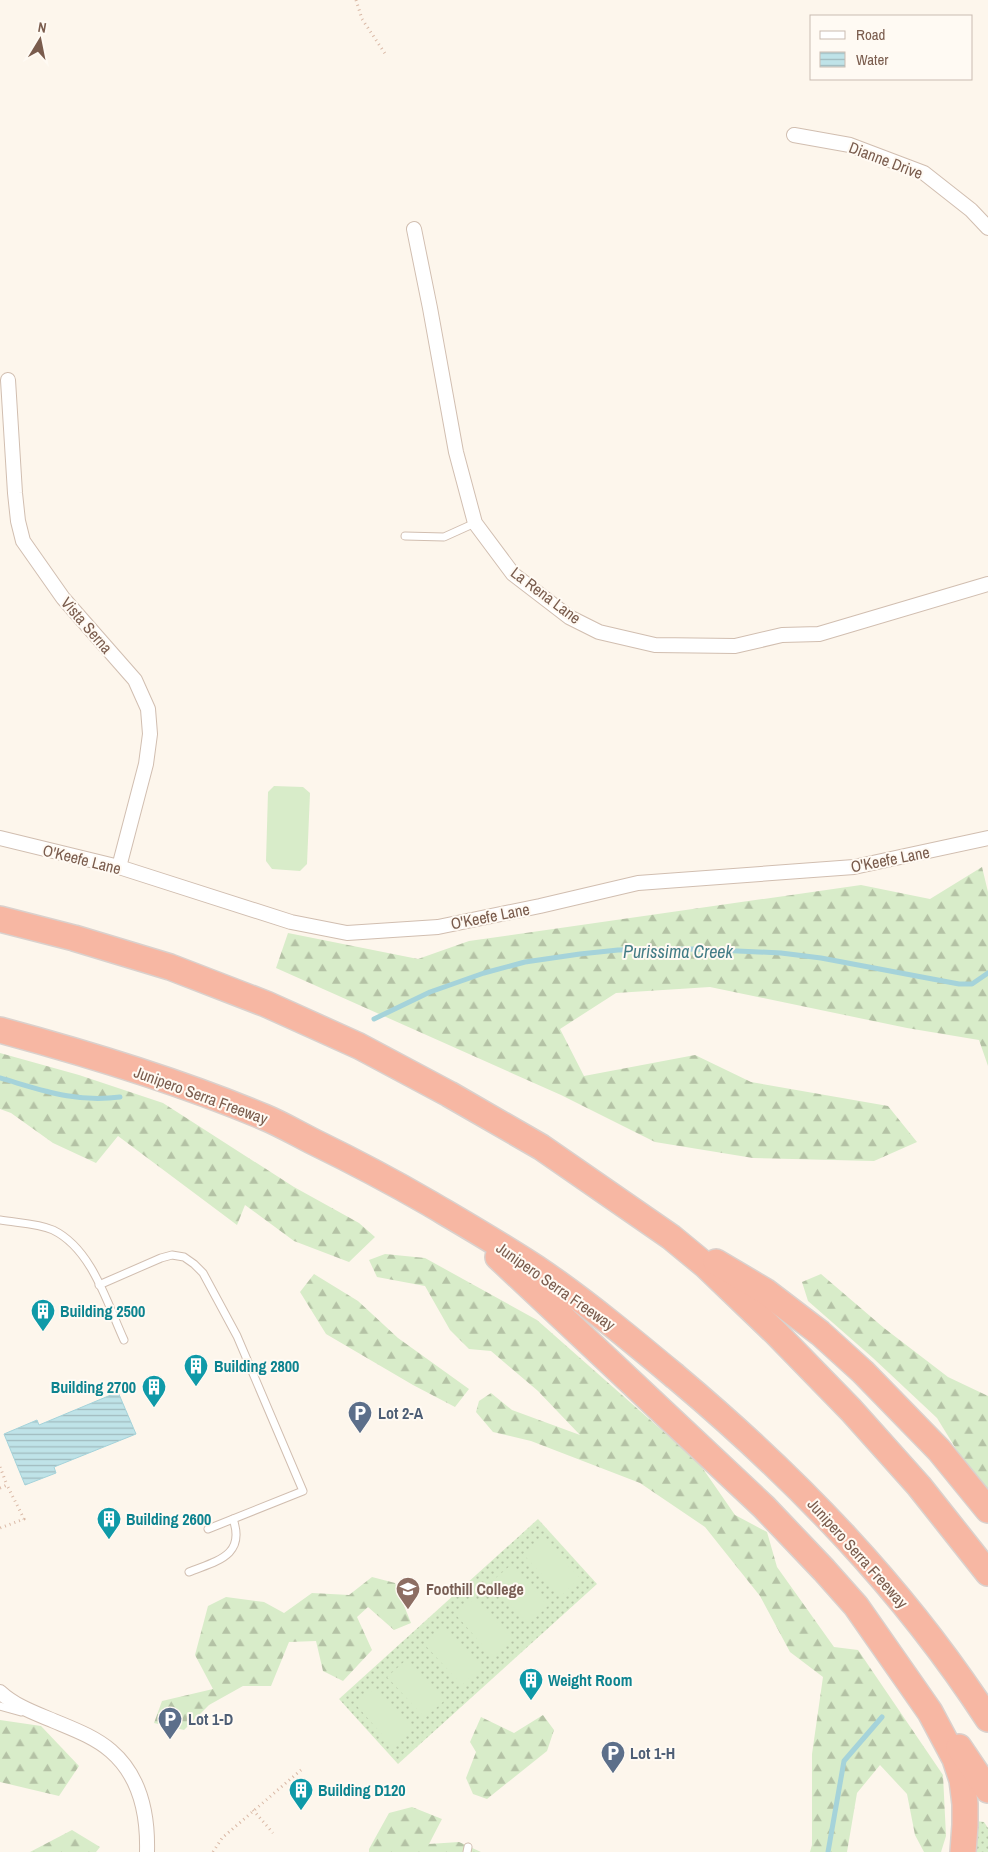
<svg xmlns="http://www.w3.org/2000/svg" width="988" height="1852" font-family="'Archivo Narrow',sans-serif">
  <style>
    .grass { fill: url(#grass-dots) }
    .forest { fill: url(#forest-firs) }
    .pitch { fill: #d8ecc9 }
    .water { fill: url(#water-rules); stroke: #a5d3da }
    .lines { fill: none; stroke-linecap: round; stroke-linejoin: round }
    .stream { stroke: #a5d3da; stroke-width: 5 }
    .lane-casing { stroke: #d1beb0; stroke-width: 9 }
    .street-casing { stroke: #d1beb0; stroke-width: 16 }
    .highway-casing { stroke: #dad1cd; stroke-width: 28 }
    .path { stroke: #d9b8a5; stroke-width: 3; stroke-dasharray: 1 4; stroke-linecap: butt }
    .lane { stroke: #fff; stroke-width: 7 }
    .street { stroke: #fff; stroke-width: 14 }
    .highway { stroke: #f7b7a3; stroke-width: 25 }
    .labels { text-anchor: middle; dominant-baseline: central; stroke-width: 4; stroke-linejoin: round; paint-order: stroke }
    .street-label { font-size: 16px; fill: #7a5c4d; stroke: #fffaf3 }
    .culture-label { font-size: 16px; font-weight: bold; fill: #0d838f; stroke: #fffaf3; text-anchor: start }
    .service-label { font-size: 16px; font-weight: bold; fill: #4e5e75; stroke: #fffaf3; text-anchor: start }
    .education-label { font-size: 16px; font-weight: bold; fill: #785e54; stroke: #fffaf3; text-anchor: start }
    .water-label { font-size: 18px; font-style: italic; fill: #437c86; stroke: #fffaf3 }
  </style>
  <defs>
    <pattern id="grass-dots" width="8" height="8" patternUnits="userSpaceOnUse" patternTransform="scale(1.25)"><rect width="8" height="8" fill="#d8ecc9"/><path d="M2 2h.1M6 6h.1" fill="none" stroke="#b4c2a5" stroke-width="1.8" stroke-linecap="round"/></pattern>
    <pattern id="forest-firs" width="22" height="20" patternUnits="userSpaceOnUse" patternTransform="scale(1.25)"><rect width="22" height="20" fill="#d8ecc9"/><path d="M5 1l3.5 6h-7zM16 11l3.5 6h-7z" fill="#b4c2a5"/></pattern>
    <pattern id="water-rules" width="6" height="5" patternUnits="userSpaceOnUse" patternTransform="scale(1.25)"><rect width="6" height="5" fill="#bfe3e8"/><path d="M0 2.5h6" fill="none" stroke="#a0bbbe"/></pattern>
  </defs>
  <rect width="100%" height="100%" fill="#fdf6ec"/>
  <g class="grass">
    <polygon points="538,1519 597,1584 398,1764 339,1699"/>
    <polygon points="968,1820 984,1822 988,1828 988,1852 965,1852"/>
  </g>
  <g class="forest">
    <polygon points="982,867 988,892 988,1066 979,1040 907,1028 710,987 616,993 560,1029 584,1076 695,1055 751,1082 888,1106 917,1142 874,1161 753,1158 655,1142 561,1095 276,968 288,933 418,959 469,941 861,885 930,899"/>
    <polygon points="0,1053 79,1075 163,1103 294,1187 359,1223 375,1237 349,1262 294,1241 245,1205 237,1225 118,1136 96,1163 53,1143 11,1113 0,1109"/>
    <polygon points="385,1254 425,1258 537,1320 699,1463 735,1515 767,1532 777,1567 834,1647 858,1650 943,1775 946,1836 941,1852 924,1852 915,1835 907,1794 880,1765 857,1793 847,1852 810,1852 812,1845 812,1754 823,1677 790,1652 760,1596 705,1527 640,1483 531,1441 493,1432 476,1412 479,1401 491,1393 512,1410 580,1435 538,1391 491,1351 469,1349 450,1330 425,1286 377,1277 369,1260"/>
    <polygon points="314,1274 358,1301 398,1338 469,1389 455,1407 413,1385 326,1334 300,1292"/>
    <polygon points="821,1274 884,1328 948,1377 988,1396 988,1501 937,1418 873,1358 808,1301 802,1282"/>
    <polygon points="372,1577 395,1583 411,1623 394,1630 368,1607 357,1617 372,1650 343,1681 323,1671 316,1641 289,1642 271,1686 243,1686 209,1705 184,1730 154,1723 162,1701 213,1689 195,1655 208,1606 226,1597 264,1602 284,1613 312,1593 349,1595"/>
    <polygon points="543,1715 554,1730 547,1751 487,1799 473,1794 466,1778 476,1752 470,1742 481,1717 514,1733"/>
    <polygon points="0,1720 41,1726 79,1766 59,1796 0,1782"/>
    <polygon points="412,1807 442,1819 429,1844 459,1842 481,1852 369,1852 369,1849 389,1813"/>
    <polygon points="72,1830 100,1847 96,1852 30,1852"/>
  </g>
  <g class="pitch">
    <polygon points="274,786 303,787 310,793 307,864 300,871 272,869 266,861 268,792"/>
    <polygon points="542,1537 580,1578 561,1596 523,1554"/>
    <polygon points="511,1565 548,1606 529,1624 491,1582"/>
    <polygon points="475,1598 513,1640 493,1657 456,1615"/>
    <polygon points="443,1626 481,1668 462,1685 424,1644"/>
    <polygon points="407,1659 444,1701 425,1718 387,1677"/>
    <polygon points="375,1688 412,1729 393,1747 356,1705"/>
  </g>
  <polygon class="water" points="118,1392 136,1434 54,1467 56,1473 25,1485 4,1434 37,1420 39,1425"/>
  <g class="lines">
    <g class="stream">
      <polyline points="374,1019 430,992 484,973 525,962 580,954 618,950 695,949 781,953 821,958 959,984 972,984 988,973"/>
      <path d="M0,1078c42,12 75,25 120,19"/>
      <polyline points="828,1852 844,1761 882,1717"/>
    </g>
    <defs>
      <g id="lane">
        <polyline points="405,536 444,537 475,523"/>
        <path d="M0,1220c17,3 37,3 53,10 39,19 54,73 71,110"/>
        <polyline points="99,1285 161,1258 172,1255 184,1257 194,1264 203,1273 237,1336 303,1491 208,1529"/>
        <path d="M189,1572c27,-11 57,-16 44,-53"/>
        <polyline points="0,1706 21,1712"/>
        <polyline points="467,1852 468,1847"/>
      </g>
      <g id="street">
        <polyline points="794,135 850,145 924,173 971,210 988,228"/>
        <polyline points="414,229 430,308 456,452 475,523 513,574 569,617 599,632 655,645 735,646 782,635 819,634 988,584"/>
        <polyline points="8,380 15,493 18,521 23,541 63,598 135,680 148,709 150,734 146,764 119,867"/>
        <polyline points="0,838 119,867 291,922 347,933 438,927 540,906 638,883 854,867 988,838"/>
        <path d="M0,1692c15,14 35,21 54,29 19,8 41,16 57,30 29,25 37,64 36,101"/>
      </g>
      <g id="highway">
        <polyline points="0,919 74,938 170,967 266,1004 359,1046 449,1094 541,1147 671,1237 705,1265 776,1333 851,1410 919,1486 988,1573"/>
        <path d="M0,1030c89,24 179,51 264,87 17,7 34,17 50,25 39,19 77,39 115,61 39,23 79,46 116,71 46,32 89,68 131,103 120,101 227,211 312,342"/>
        <polyline points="498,1257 764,1507 824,1570 856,1606 930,1712 955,1759 962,1780 965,1804 965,1825 963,1852"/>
        <polyline points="716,1262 765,1291 820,1333 863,1372 939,1450 988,1510"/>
        <polyline points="959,1747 988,1790"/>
      </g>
    </defs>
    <use href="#lane" class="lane-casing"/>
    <use href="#street" class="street-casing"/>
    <use href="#highway" class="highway-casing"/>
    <g class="path">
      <polyline points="356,0 362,19 386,55"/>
      <polyline points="0,1467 7,1485"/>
      <polyline points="0,1488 7,1485 24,1519 0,1528"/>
      <polyline points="253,1810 273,1833"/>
      <polyline points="213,1852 222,1838 301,1770"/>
    </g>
    <use href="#lane" class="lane"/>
    <use href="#street" class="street"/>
    <use href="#highway" class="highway"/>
  </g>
  <defs>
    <symbol id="building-pin" viewBox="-11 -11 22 30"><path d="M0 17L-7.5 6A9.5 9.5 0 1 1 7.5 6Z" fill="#0f9aa8" stroke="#fffaf3"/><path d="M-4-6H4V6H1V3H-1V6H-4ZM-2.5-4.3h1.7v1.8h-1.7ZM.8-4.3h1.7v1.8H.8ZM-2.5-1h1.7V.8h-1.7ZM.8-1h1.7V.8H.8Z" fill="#fff"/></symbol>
    <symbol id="parking-pin" viewBox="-11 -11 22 30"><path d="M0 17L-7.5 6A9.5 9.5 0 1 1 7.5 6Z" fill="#5c6f8a" stroke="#fffaf3"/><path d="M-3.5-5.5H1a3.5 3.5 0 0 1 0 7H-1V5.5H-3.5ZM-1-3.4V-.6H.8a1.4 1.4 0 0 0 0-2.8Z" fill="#fff"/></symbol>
    <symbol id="university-pin" viewBox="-11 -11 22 30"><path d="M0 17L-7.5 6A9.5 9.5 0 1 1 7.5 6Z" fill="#8d6e63" stroke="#fffaf3"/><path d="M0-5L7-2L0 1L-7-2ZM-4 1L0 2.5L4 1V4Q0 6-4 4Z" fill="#fff"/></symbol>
  </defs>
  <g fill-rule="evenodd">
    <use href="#building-pin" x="29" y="1297" width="28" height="38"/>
    <use href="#building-pin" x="182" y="1352" width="28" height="38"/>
    <use href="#building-pin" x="140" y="1373" width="28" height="38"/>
    <use href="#parking-pin" x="346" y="1399" width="28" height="38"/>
    <use href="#building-pin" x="95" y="1505" width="28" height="38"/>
    <use href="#university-pin" x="394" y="1575" width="28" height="38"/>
    <use href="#building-pin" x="517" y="1666" width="28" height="38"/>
    <use href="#parking-pin" x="156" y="1705" width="28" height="38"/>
    <use href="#parking-pin" x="599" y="1739" width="28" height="38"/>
    <use href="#building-pin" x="287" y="1776" width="28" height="38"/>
  </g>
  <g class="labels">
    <g class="street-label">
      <text transform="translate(886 160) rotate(21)">Dianne Drive</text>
      <text transform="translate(546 595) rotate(37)">La Rena Lane</text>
      <text transform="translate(87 625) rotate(49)">Vista Serna</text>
      <text transform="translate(82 859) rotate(14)">O'Keefe Lane</text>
      <text transform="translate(890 859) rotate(-11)">O'Keefe Lane</text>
      <text transform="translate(490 916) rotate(-11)">O'Keefe Lane</text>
      <text transform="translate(201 1095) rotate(20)">Junipero Serra Freeway</text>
      <text transform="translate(556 1286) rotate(35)">Junipero Serra Freeway</text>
      <text transform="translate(858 1553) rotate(48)">Junipero Serra Freeway</text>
    </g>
    <g class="culture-label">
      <text x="60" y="1311">Building 2500</text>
      <text x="214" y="1366">Building 2800</text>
      <text x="136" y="1387" text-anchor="end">Building 2700</text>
      <text x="126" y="1519">Building 2600</text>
      <text x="548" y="1680">Weight Room</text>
      <text x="318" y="1790">Building D120</text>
    </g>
    <g class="service-label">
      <text x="378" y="1413">Lot 2-A</text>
      <text x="188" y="1719">Lot 1-D</text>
      <text x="630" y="1753">Lot 1-H</text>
    </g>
    <g class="education-label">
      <text x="426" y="1589">Foothill College</text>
    </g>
    <g class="water-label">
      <text x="678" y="951">Purissima Creek</text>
    </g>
  </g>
  <rect x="810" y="15" width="162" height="65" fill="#fffaf3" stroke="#cabbb1"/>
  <rect x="820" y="31" width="25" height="8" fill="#ffffff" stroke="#cabbb1"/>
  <text x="856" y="40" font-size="15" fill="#7a5c4d">Road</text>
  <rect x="820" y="52" width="25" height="15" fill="url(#water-rules)" stroke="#cabbb1"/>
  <text x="856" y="65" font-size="15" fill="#7a5c4d">Water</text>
  <g transform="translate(40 40) rotate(10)" stroke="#fffaf3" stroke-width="4" paint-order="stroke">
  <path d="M0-4L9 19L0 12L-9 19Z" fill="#7a5c4d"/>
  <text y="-8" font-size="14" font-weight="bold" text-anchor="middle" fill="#7a5c4d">N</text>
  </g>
</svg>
